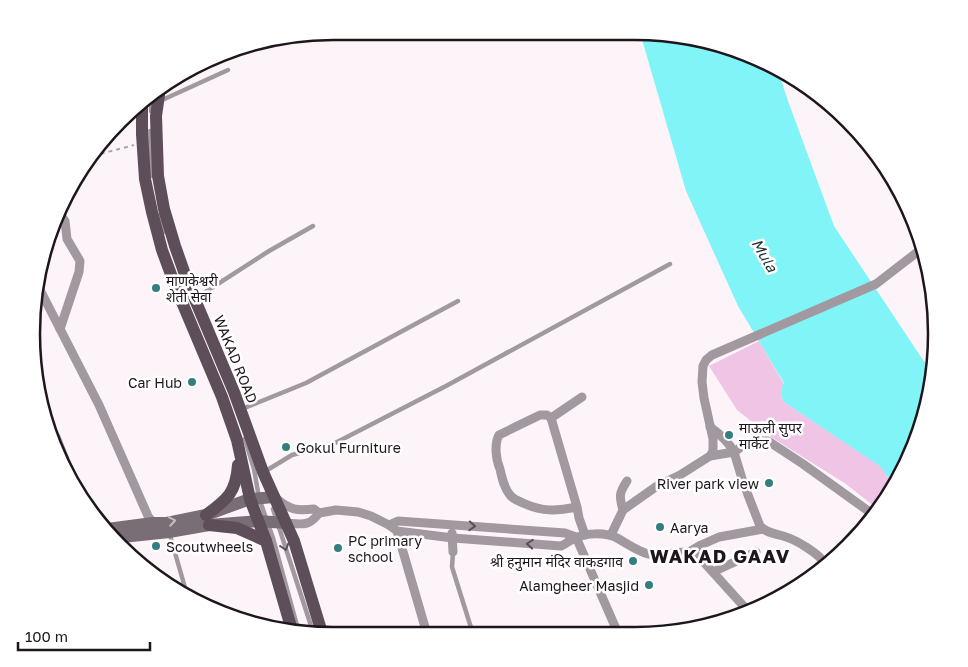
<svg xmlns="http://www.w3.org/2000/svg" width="968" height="667" font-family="'Golos Text','Noto Sans Devanagari',sans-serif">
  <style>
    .green { fill: #f0c4e5 }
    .water { fill: #80f4f7 }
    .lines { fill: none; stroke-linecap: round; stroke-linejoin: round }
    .path { stroke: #ada4aa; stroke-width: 2; stroke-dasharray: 4 4; stroke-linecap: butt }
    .lane { stroke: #a299a0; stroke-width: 4.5 }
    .street { stroke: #a299a0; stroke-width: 9 }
    .secondary { stroke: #796d76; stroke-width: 12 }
    .primary { stroke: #5d4e59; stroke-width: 12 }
    .oneway { stroke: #c3bdc1 }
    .oneway2 { stroke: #595157 }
    .poi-dot { fill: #347e80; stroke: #fff; stroke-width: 2 }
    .labels { text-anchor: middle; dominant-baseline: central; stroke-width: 5; stroke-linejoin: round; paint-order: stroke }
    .poi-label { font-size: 14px; fill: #1e161c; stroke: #fff; text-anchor: start }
    .street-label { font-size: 14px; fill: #1e161c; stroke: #fff }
    .water-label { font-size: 15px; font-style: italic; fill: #1b3131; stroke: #fff }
    .district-label { font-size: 19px; font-weight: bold; letter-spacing: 1px; fill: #1e161c; stroke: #fff }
    .rim { fill: none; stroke: #1e161c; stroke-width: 2.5 }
  </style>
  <rect width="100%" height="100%" fill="#fdf4fa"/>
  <path class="green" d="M759,341l25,43c-4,7 -4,11 0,18l98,65 5,9 6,4 -18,27 -29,-23 -75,-47 -34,-27 -28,-44z"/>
  <path class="water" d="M641,36l52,1 75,26 10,7 10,31 46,125 89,134 7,7 -16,82 -21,31 -6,-4 -6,-9 -97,-65c-4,-7 -4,-11 0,-19l-46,-77 -52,-115z"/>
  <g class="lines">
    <g class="path">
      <polyline points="93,156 134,145"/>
      <polyline points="772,435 778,428"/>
    </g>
    <g class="lane">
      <polyline points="160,101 228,70"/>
      <polyline points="151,111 151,95"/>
      <polyline points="150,131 150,162 152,176"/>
      <polyline points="160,215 165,232"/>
      <polyline points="196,298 269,251 313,226"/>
      <polyline points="242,409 306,383 458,301"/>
      <polyline points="58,436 82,495"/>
      <polyline points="245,439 254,469 259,498 273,538 298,629"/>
      <polyline points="264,472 292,455 335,443 343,439 446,386 670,264"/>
      <polyline points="273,509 313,632"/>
      <polyline points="169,532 186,591"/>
      <polyline points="453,552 452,567 473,634"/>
    </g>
    <g class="street">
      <polyline points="58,211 65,221 67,239 80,261 79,272 60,329"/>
      <polyline points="37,284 99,405 148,516 153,523"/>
      <polyline points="551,418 582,397"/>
      <path d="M710,427c10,7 18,14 24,25l10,-7 15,-4h9l35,23 68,49"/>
      <path d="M710,456l24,-4 9,30 17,44c6,7 17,8 26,11 10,3 34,17 39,27"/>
      <path d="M277,499c13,11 20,12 37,10l5,4"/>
      <path d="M577,507c-21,4 -34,5 -54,-4 -5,-2 -10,-4 -13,-8 -6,-7 -8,-17 -10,-26 -4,-9 -6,-25 -1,-34l41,-20h7l4,3 26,89 2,11 6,17"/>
      <path d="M623,510c-4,-14 -4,-17 4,-29"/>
      <path d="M319,513l17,-3 22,2 13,4 18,9 8,6 56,7 108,8c5,-2 9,-6 14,-8 11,-5 30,-6 42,0 9,5 20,13 31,16 19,5 35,-10 53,5l47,52"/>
      <path d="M286,523c16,1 23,4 33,-10"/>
      <polyline points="389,525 398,521 565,533 576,537 617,631"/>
      <polyline points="397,531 427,634"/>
      <polyline points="452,533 453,552"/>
      <polyline points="611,535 623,510 657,486 680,475 710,456 713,451 713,439 704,398 702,382 703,366 706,360 712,355 876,284 920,250"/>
      <polyline points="689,552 701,545 719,537 763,529"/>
      <polyline points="713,572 756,552"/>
    </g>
    <g class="secondary">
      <polyline points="107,529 153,523 167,523 206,515 250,499 274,497"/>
      <polyline points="113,538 169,532 209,525 258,521 286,523"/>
    </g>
    <g class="primary">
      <polyline points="160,88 156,116 158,176 164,209 175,246 188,283 234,392 263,472 294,541 322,633"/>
      <polyline points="142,103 142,134 145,179 152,212 162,250 176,288 222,397 237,440 250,499 266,541 291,627"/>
      <path d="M206,515c22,-16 30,-23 32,-50"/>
      <polyline points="209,525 237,528 266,541"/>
    </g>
  </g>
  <defs><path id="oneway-chevron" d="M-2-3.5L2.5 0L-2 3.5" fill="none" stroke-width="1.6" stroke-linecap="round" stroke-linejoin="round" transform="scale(1.25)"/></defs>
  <use class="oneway" href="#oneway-chevron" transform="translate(172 521) rotate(-10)"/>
  <g class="oneway2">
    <use href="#oneway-chevron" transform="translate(472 526) rotate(3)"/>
    <use href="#oneway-chevron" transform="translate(530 544) rotate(-175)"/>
    <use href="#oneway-chevron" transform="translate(285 547) rotate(72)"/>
  </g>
  <g class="poi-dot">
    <circle cx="156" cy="288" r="5"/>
    <circle cx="192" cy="382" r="5"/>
    <circle cx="729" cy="435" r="5"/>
    <circle cx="286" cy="447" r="5"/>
    <circle cx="769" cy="483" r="5"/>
    <circle cx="660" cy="527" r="5"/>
    <circle cx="156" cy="546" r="5"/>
    <circle cx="338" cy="548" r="5"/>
    <circle cx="633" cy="561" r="5"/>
    <circle cx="649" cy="585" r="5"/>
  </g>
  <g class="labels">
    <g class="poi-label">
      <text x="166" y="280">माणकेश्वरी<tspan x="166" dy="16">शेती सेवा</tspan></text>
      <text x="182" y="382" text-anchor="end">Car Hub</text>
      <text x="739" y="427">माऊली सुपर<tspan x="739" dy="16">मार्केट</tspan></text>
      <text x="296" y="447">Gokul Furniture</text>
      <text x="759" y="483" text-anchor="end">River park view</text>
      <text x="670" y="527">Aarya</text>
      <text x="348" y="540">PC primary<tspan x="348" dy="16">school</tspan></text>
      <text x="166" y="546">Scoutwheels</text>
      <text x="623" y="561" text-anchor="end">श्री हनुमान मंदिर वाकडगाव</text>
      <text x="639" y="585" text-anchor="end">Alamgheer Masjid</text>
    </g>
    <g class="street-label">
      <text transform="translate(236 359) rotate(68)">WAKAD ROAD</text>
    </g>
    <g class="water-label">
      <text transform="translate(765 255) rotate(60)">Mula</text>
    </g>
    <g class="district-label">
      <text x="720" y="555">WAKAD GAAV</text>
    </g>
  </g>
  <path d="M0 0H968V667H0ZM333 40H635A293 293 0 0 1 928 333V334A293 293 0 0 1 635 627H333A293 293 0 0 1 40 334V333A293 293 0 0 1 333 40Z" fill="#fff" fill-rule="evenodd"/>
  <path class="rim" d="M333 40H635A293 293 0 0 1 928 333V334A293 293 0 0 1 635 627H333A293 293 0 0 1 40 334V333A293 293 0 0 1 333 40Z"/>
  <path d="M18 642v8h132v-8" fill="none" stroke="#1e161c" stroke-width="2.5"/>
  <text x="25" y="642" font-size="15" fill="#1e161c" stroke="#ffffff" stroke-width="4" paint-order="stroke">100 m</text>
</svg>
